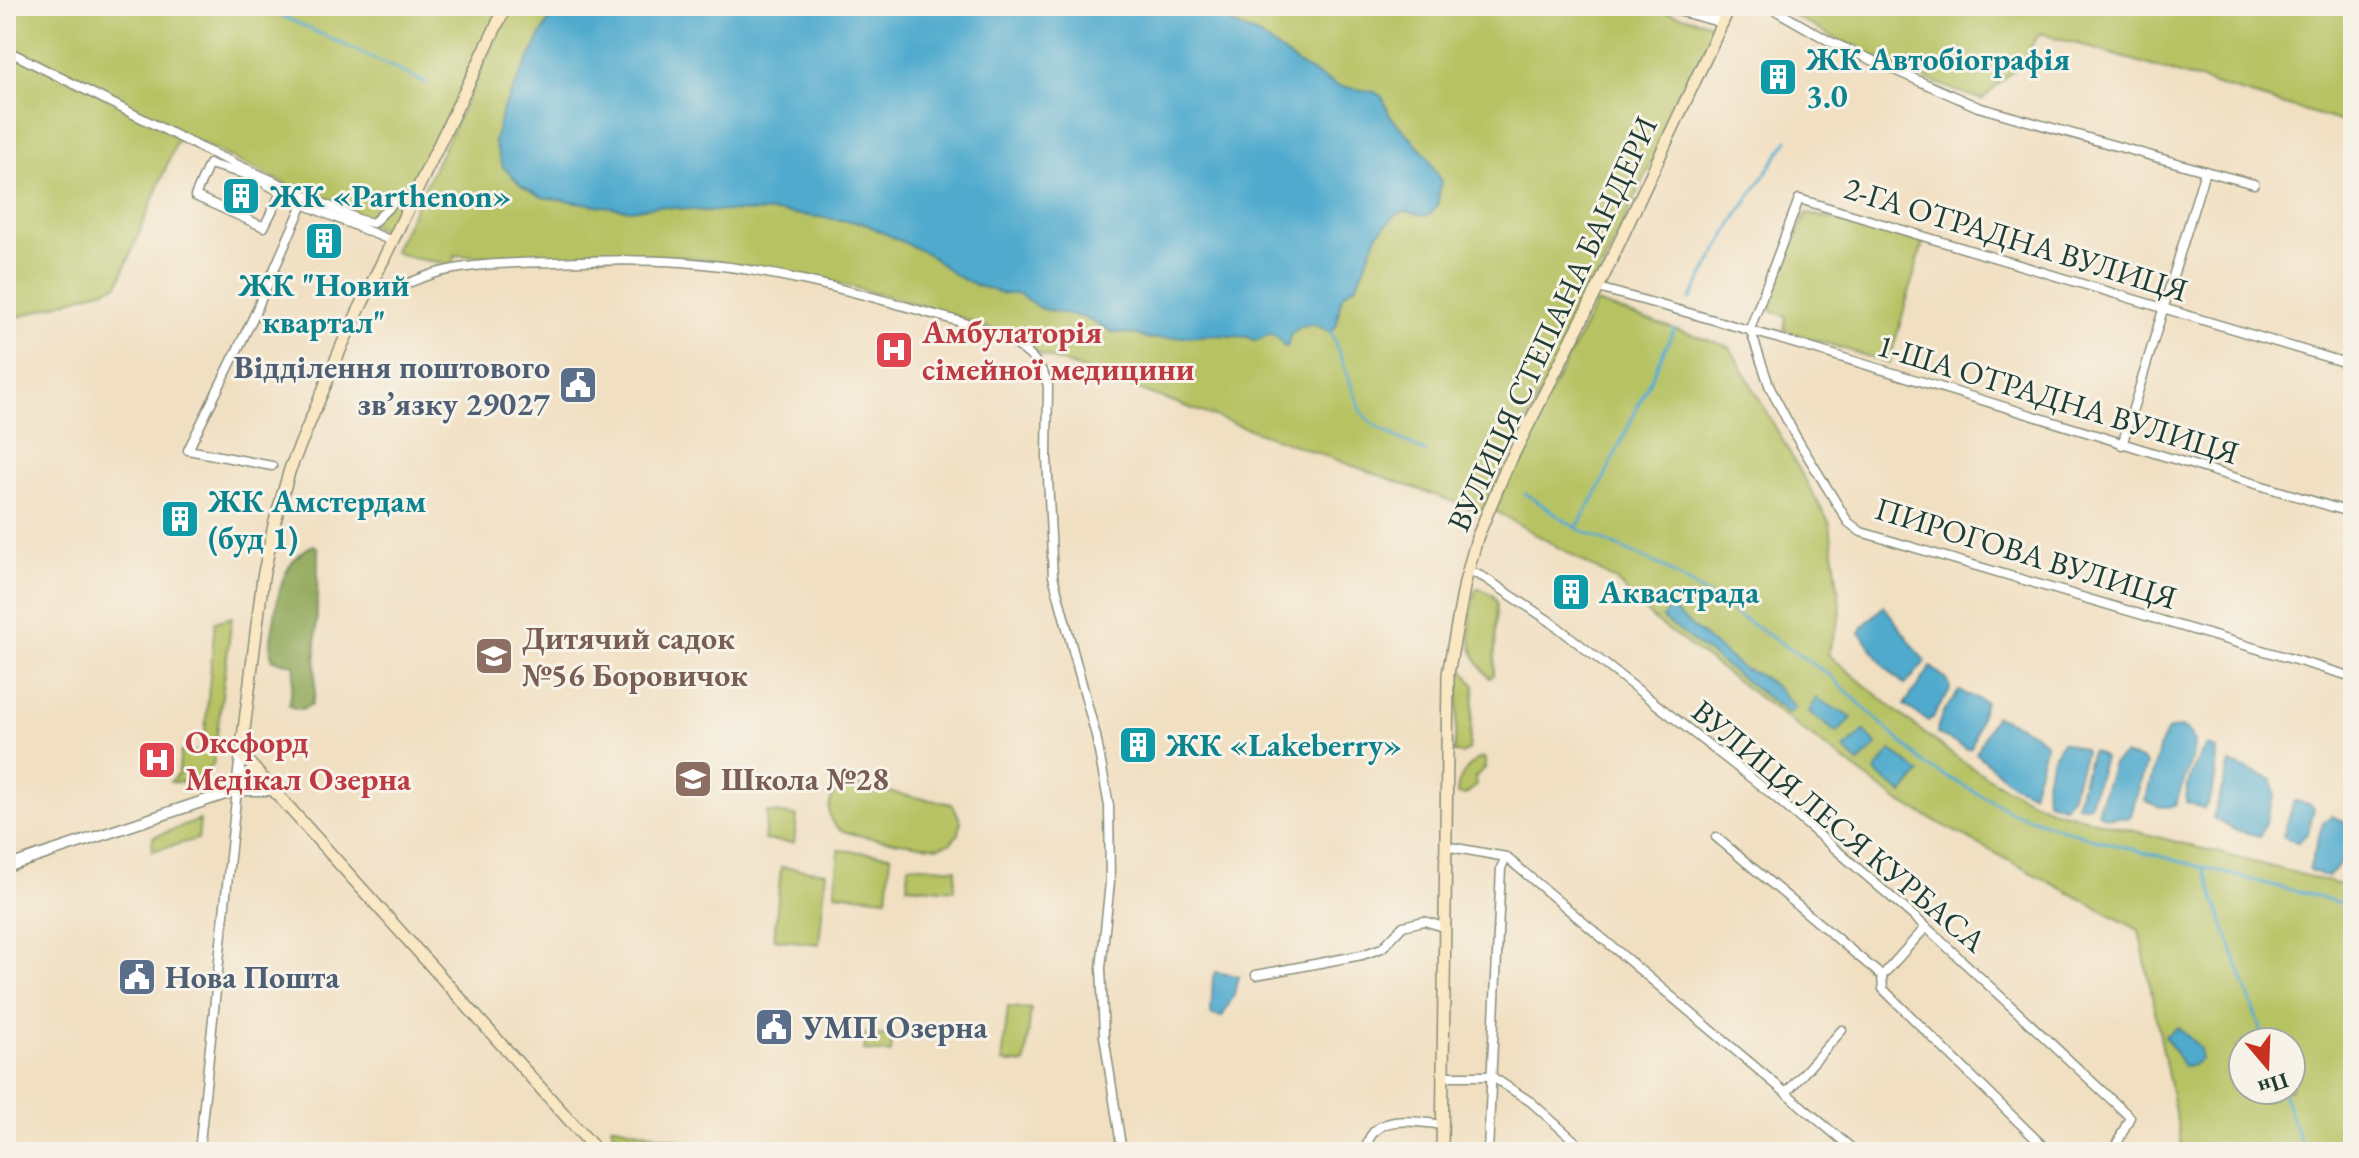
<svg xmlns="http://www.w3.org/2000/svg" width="2359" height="1158" font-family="'EB Garamond',serif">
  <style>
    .green { fill: #b7c264; stroke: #6b804c; stroke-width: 2; fill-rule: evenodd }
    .forest { fill: #91a85a; stroke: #587247; stroke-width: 2 }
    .water { fill: #50aace; stroke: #387481; stroke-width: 2 }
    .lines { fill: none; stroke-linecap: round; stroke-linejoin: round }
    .stream { stroke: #50aace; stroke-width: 3 }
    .minor-casing { stroke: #888e7a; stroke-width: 11 }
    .tertiary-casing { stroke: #888e7a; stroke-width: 13 }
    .secondary-casing { stroke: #888e7a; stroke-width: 14 }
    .minor { stroke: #fff; stroke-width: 8 }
    .tertiary { stroke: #fff; stroke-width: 10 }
    .secondary { stroke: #fae7c3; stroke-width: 11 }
    .labels { text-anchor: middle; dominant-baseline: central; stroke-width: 6; stroke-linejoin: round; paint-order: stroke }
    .culture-label { font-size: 32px; font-weight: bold; fill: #0d838f; stroke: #f7f3e8; text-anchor: start }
    .street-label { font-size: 32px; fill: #1f3d34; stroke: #f7f3e8 }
    .health-label { font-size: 32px; font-weight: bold; fill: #be3a42; stroke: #f7f3e8; text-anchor: start }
    .service-label { font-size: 32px; font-weight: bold; fill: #4e5e75; stroke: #f7f3e8; text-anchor: start }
    .education-label { font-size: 32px; font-weight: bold; fill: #785e54; stroke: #f7f3e8; text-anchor: start }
  </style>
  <rect width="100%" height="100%" fill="#f7f3e8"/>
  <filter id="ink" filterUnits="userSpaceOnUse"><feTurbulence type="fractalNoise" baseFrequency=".0125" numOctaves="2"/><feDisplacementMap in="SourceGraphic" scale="16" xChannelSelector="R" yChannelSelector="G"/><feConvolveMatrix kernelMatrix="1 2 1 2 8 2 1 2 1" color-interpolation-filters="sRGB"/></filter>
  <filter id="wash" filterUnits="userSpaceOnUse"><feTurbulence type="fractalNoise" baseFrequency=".006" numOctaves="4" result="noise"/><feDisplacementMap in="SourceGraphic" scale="32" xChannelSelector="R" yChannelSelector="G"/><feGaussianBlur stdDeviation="1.8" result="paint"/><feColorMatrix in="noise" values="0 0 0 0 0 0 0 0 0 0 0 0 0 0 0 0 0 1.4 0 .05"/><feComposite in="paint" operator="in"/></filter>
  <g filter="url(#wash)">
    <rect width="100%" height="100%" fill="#f1dfc1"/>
    <g class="green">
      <polygon points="6,6 501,6 390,234 180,133 118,285 6,321"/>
      <path d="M512,6h1132l72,19 -122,261 -112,226 -443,-158 -10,-9 -30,-13 -58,-21 -111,-30 -53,-10 -92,-14 -58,-2 -105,3 -67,-3 -3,10c-21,-6 -38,-3 -58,-14z"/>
      <path d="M1776,6h577v119l-313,-92 -21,32 -37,35c-72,-25 -140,-56 -206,-94z"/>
      <polygon points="1807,213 1923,243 1889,363 1784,330 1786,316 1771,310 1779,273"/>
      <path d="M1596,303l134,44 100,177 11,89 -13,41c69,58 137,120 222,155l303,79v264h-170l-44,-222 -241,-129 -246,-183 -36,-37 -122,-71 15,-37zM2243,1042h48v48h-48z"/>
      <path d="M1479,588l14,7 4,8 -3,71 -4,4c-25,-24 -22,-55 -15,-87z"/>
      <path d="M232,617l-19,148c-14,12 -24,19 -43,17l8,-8 3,-22h22l12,-130z"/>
      <polygon points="1464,671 1475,686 1469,749 1462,754 1454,753 1461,672"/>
      <path d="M1482,757l3,2v9l-10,9 1,9 -11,9 -8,-1c0,-16 11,-29 25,-37z"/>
      <path d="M851,785l101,19 9,17 -2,13 -9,9 -12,4c-20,-3 -87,-9 -100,-19 -14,-10 -10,-28 0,-38z"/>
      <polygon points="767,812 797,816 794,843 764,840"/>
      <polygon points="200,820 198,839 152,851 153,837"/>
      <polygon points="839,850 891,855 887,898 835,893"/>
      <polygon points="909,865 956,869 954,890 907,886"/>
      <polygon points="781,867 826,872 819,944 774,939"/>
      <polygon points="1008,1007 1031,1009 1025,1064 1002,1062"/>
      <polygon points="866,1034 892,1036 891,1053 864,1051"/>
      <polygon points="611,1125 702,1145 706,1152 634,1152 612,1130"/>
    </g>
    <path class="forest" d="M314,545l4,3v11l-3,133 -3,12c-9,5 -14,8 -23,1l6,-37 -2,-4 -20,-4c-5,-11 -1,-26 1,-38 4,-29 9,-64 40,-77z"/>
    <g class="water">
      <path d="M556,6h608l18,6 15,-5 63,29 44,32 34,18 37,6 8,6 7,18 37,39 14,27 -4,24 -6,8 -6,2 -18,-5 -10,3 -19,19 -21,51 -12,9 -5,9 -3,22 -6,8c-5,-1 -9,-4 -13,-6 -14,-5 -31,6 -30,20l-4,1 -6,-9 -8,-4 -14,7 -8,-4 -33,-2 -66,4 -11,-4 -26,-3 -27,-14 -46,-10 -20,-14h-14l-30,-9 -19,-9 -28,-22 -65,-31 -84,-11 -75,-1 -47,-5 -27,4 -88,-13 -20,-11 -19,-19 -9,-25 9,-33z"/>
      <polygon points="1884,606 1925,662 1905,685 1885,667 1860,633 1864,625"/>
      <path d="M1670,608l73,61c23,5 37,22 52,38l-6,7 -127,-96z"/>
      <polygon points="1931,667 1947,680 1951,688 1933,717 1928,721 1904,705"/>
      <path d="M1959,691l26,11 -14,46 -4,1 -30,-15c0,-16 13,-30 22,-43z"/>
      <polygon points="1816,698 1852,718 1837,733 1809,712"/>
      <path d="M1995,716c17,7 39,14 51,28l-14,49 -19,-8 -37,-32z"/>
      <path d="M2183,728c5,4 11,8 11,15 0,17 -14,47 -19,63l-14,1 -16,-6 16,-59 8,-13z"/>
      <polygon points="1864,731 1877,745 1858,763 1844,749"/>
      <path d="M2062,742l22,7 1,3 -14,45 -7,9 -17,-5c-6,-15 5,-46 15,-59z"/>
      <path d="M2209,746l8,4c-1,20 -1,42 -13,59l-18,-7c0,-20 9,-38 19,-55z"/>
      <polygon points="1891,750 1920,773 1903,794 1875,772"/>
      <polygon points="2091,751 2104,758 2089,806 2076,805"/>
      <polygon points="2123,755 2142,760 2146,764 2130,818 2105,817 2097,812 2113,764"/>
      <polygon points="2230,763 2272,780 2275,795 2260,836 2235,830 2213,818"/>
      <polygon points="2294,801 2309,804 2314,808 2308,833 2297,843 2283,836"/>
      <path d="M2331,816l21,9c-1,20 -10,38 -24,52l-19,-7 14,-47z"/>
      <polygon points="1216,972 1238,976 1234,995 1222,1017 1211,1015 1213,977"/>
      <polygon points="2178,1027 2200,1048 2201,1059 2191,1066 2184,1066 2165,1036"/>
    </g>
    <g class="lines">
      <g class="stream">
        <polyline points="261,6 426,83"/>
        <polyline points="1690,300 1735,219 1788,140"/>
        <polyline points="1331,332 1362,413 1376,426 1426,453"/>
        <polyline points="1525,493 1576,528 1662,566 1828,674 1927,766 2014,813 2097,840 2353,906"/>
        <polyline points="1577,527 1600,487 1674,329"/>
        <polyline points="2204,869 2265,1042"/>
        <polyline points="2282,1090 2304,1152"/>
      </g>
    </g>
  </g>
  <g filter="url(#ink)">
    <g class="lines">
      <defs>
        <g id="minor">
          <polyline points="1768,6 1831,42 1978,107 2205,171"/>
          <polyline points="6,50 207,151 360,220 373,223 396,200 411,204"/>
          <polyline points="281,193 264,227 195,196 209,164 251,176 303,204"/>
          <path d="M369,288l15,5c18,-7 37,-16 56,-21 36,-9 78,-9 115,-10 42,-2 85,-3 127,0 83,6 164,27 243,50 43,12 112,26 123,74l-1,72 6,118 43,160 13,70 1,76 -9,86 3,68 18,116"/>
          <path d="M1598,288c254,68 503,151 755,225"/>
          <polyline points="1750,329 1770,388 1796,437 1848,522 1861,532 2353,677"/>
          <polyline points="1750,329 1799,199 2353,365"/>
          <polyline points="2122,445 2205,171 2254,184"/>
          <polyline points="272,466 188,450 252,320 303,204 392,241"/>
          <polyline points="1468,570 1485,578 1551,622 1769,792 1926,927 2130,1117 2113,1152"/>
          <polyline points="1716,837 1882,976 1883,989 2049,1152"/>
          <polyline points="1445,846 1506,857 1856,1152"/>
          <polyline points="1256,975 1362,955 1382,948 1403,926 1424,921 1444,927"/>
          <polyline points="1882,976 1926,927"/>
          <polyline points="1444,1076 1491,1076"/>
          <polyline points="1491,1076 1531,1102 1587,1152"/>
          <polyline points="1786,1093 1842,1030"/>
          <polyline points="199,1152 237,790"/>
          <path d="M1366,1152c3,-40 48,-31 77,-27"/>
          <polyline points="1488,1152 1501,868 1506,857"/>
        </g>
        <g id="tertiary">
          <polyline points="1663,6 1723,22"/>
          <polyline points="237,790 241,754"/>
          <polyline points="6,867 237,790 272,790"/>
        </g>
        <g id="secondary">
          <polyline points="506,6 343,343 290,469 274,525 263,577 241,754 598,1152"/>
          <polyline points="1442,1152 1448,674 1465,582 1477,538 1505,471 1598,288 1730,6"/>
        </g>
      </defs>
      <use href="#minor" class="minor-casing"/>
      <use href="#tertiary" class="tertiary-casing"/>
      <use href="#secondary" class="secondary-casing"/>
      <use href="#minor" class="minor"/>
      <use href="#tertiary" class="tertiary"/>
      <use href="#secondary" class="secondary"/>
    </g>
  </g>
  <defs>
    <symbol id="building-square" viewBox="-11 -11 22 22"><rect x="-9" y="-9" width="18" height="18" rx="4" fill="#0f9aa8" stroke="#f7f3e8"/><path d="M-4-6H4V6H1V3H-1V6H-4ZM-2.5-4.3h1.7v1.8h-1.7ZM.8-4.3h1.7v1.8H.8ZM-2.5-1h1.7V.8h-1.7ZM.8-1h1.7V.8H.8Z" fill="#fff"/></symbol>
    <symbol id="hospital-square" viewBox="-11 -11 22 22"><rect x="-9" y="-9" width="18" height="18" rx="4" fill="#e0444e" stroke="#f7f3e8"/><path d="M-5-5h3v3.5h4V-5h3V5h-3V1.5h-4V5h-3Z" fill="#fff"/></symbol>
    <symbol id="civic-square" viewBox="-11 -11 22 22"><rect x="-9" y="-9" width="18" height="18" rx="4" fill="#5c6f8a" stroke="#f7f3e8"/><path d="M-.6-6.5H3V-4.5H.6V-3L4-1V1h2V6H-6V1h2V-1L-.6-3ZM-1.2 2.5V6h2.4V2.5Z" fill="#fff"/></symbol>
    <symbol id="school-square" viewBox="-11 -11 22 22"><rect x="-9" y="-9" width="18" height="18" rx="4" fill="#8d6e63" stroke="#f7f3e8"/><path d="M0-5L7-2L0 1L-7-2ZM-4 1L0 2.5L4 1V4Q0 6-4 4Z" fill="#fff"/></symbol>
  </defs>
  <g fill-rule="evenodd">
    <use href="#building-square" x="1756" y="55" width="44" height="44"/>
    <use href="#building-square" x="219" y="174" width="44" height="44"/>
    <use href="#building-square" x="302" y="219" width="44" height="44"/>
    <use href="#hospital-square" x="872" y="328" width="44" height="44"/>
    <use href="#civic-square" x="556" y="363" width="44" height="44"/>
    <use href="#building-square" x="158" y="497" width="44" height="44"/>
    <use href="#building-square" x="1549" y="570" width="44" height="44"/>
    <use href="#school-square" x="472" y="634" width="44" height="44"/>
    <use href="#building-square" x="1116" y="723" width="44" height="44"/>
    <use href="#hospital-square" x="135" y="738" width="44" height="44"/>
    <use href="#school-square" x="671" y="757" width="44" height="44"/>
    <use href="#civic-square" x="115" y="955" width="44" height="44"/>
    <use href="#civic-square" x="752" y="1005" width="44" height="44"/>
  </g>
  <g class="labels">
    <g class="culture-label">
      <text x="1806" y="59">ЖК Автобіографія<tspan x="1806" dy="37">3.0</tspan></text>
      <text x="269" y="196">ЖК «Parthenon»</text>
      <text x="324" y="285" text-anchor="middle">ЖК "Новий<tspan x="324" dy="37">квартал"</tspan></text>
      <text x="208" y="501">ЖК Амстердам<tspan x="208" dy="37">(буд 1)</tspan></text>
      <text x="1599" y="592">Аквастрада</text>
      <text x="1166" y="745">ЖК «Lakeberry»</text>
    </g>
    <g class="street-label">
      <text transform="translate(2016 239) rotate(17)">2-ГА ОТРАДНА ВУЛИЦЯ</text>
      <text transform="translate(1552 324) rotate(-65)">ВУЛИЦЯ СТЕПАНА БАНДЕРИ</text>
      <text transform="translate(2058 399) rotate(17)">1-ША ОТРАДНА ВУЛИЦЯ</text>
      <text transform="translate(2026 553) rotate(17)">ПИРОГОВА ВУЛИЦЯ</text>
      <text transform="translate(1839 826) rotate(40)">ВУЛИЦЯ ЛЕСЯ КУРБАСА</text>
    </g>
    <g class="health-label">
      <text x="922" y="332">Амбулаторія<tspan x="922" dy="37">сімейної медицини</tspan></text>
      <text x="185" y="742">Оксфорд<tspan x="185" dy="37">Медікал Озерна</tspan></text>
    </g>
    <g class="service-label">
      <text x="550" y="367" text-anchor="end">Відділення поштового<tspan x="550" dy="37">зв’язку 29027</tspan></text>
      <text x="165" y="977">Нова Пошта</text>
      <text x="802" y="1027">УМП Озерна</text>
    </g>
    <g class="education-label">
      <text x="522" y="638">Дитячий садок<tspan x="522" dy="37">№56 Боровичок</tspan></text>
      <text x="721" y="779">Школа №28</text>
    </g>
  </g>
  <rect width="2359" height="1158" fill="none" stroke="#f7f3e8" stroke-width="32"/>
  <g transform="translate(2267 1066) rotate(161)"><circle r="38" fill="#f7f3e8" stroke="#a1aaa0" stroke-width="2"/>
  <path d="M0-6L14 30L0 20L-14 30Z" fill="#c8321e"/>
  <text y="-12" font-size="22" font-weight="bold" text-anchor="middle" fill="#1f3d34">Пн</text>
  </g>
</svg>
